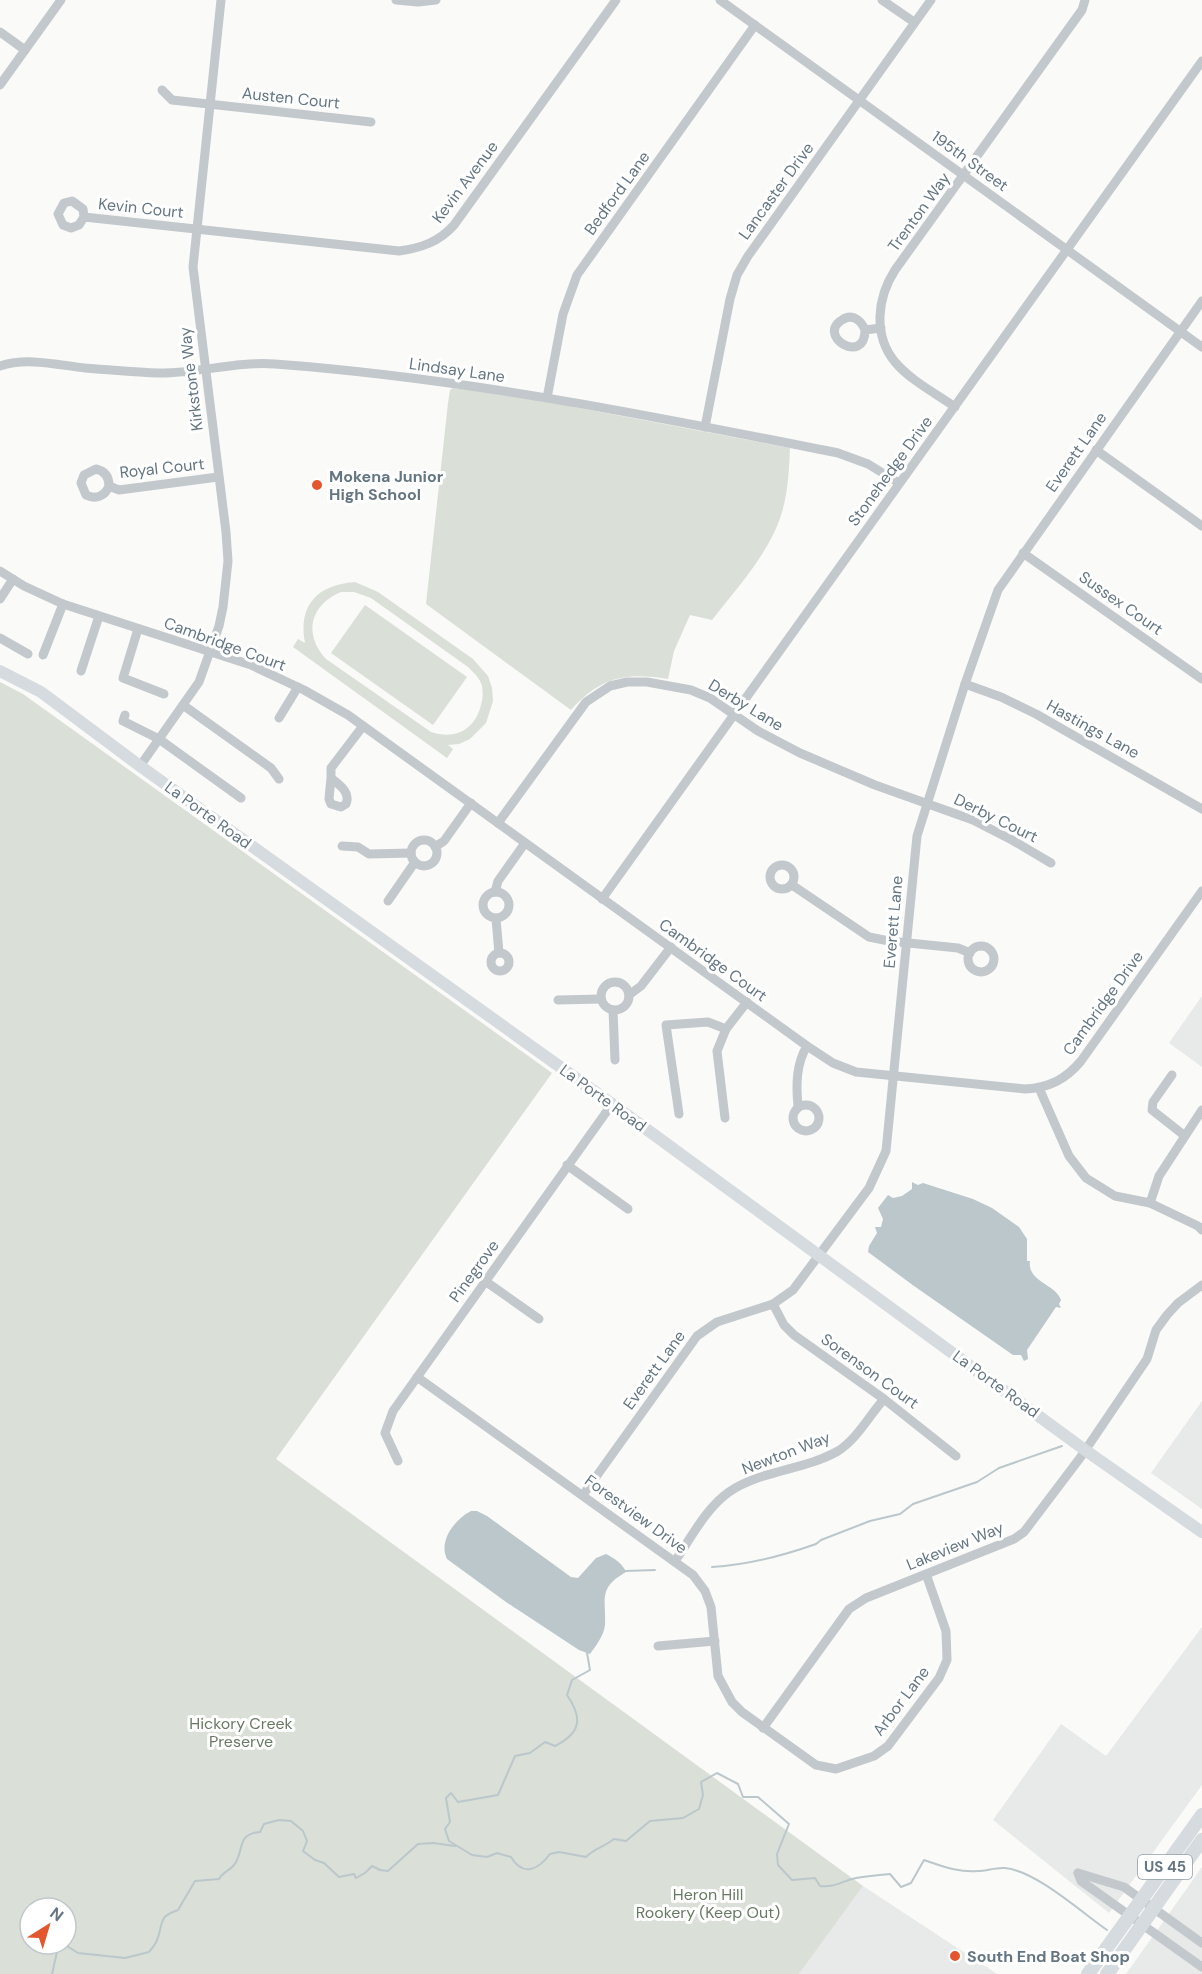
<svg xmlns="http://www.w3.org/2000/svg" width="1202" height="1974" font-family="'DM Sans',sans-serif">
  <style>
    .built { fill: #e8e9e9 }
    .green { fill: #dadfd7; fill-rule: evenodd }
    .water { fill: #bbc7cb }
    .lines { fill: none; stroke-linecap: round; stroke-linejoin: round }
    .stream { stroke: #bbc7cb; stroke-width: 2 }
    .street { stroke: #c3c8cc; stroke-width: 9 }
    .secondary { stroke: #d6dbdf; stroke-width: 12 }
    .primary { stroke: #d6dbdf; stroke-width: 14 }
    .poi-dot { fill: #e4572e; stroke: #fff; stroke-width: 2 }
    .labels { text-anchor: middle; dominant-baseline: central; stroke-width: 6; stroke-linejoin: round; paint-order: stroke }
    .shield { fill: #fff; stroke: #939fa8; stroke-width: 1.5 }
    .shield-label { font-size: 15px; font-weight: bold; fill: #657683 }
    .street-label { font-size: 16px; fill: #657683; stroke: #fff }
    .poi-label { font-size: 16px; font-weight: bold; fill: #657683; stroke: #fff; text-anchor: start }
    .park-label { font-size: 16px; fill: #687a64; stroke: #fff }
  </style>
  <rect width="100%" height="100%" fill="#fafaf8"/>
  <g class="built">
    <polygon points="1202,996 1202,1067 1169,1043"/>
    <polygon points="1202,1401 1202,1509 1151,1473"/>
    <polygon points="1202,1627 1202,1785 1109,1913 993,1820 1061,1724 1106,1756"/>
    <polygon points="1202,1867 1202,1974 1126,1974 1183,1894"/>
    <polygon points="863,1886 997,1974 799,1974"/>
  </g>
  <g class="green">
    <path d="M453,388l58,7 279,53c-1,22 -2,44 -8,64 -11,39 -46,77 -70,108l-22,-5 -16,36 -6,28c-42,-7 -68,-2 -97,31l-145,-106 22,-201 2,-13z"/>
    <path d="M355,582l23,10 95,67 15,17 4,12 1,13 -7,22 -16,16 -11,5 -11,1 5,4 -6,9 -154,-111 5,-8 7,4c-7,-38 12,-58 50,-61zM341,592h13l17,6 97,69c6,6 12,11 14,19 1,6 1,13 -1,19 -6,25 -26,35 -50,27l-105,-73c-23,-25 -16,-54 15,-67z"/>
    <polygon points="365,605 467,677 433,725 331,653"/>
    <path d="M0,682l23,12 529,379 -276,386 587,427 -64,88h-799zM30,1908h36v36h-36z"/>
  </g>
  <g class="water">
    <path d="M912,1182l6,3 5,-2 50,16 19,9 27,19 8,12v22h3c-3,21 26,23 31,39l-2,4 2,4 -5,-1 -29,43 1,9 -4,2 -3,-6h-8l-99,-69 -46,-34 1,-6 8,-13 -2,-6h6l2,-8 -5,-11 10,-13 5,3 9,-2 10,-7z"/>
    <path d="M471,1511h6l10,5 84,61 7,1 18,-20 10,-4c8,4 17,10 20,18 -28,16 -20,26 -21,53 -1,10 -9,21 -15,29l-11,-4 -73,-48 -59,-43c-9,-18 8,-40 24,-48z"/>
  </g>
  <g class="lines">
    <g class="stream">
      <path d="M712,1567c37,-2 70,-11 104,-23l5,-4 49,-19 30,-7 13,-10 64,-22 22,-14 63,-22"/>
      <polyline points="625,1571 655,1570"/>
      <path d="M587,1653l3,17 -18,10 -5,15c16,23 14,38 -12,51l-10,-4 -15,11 -15,3 -17,39 -40,7 -7,-9 -5,5 4,24 -5,7 4,12 23,14 15,2 10,-4 14,4c12,20 27,13 39,-3l9,-2 27,5c9,-9 18,-10 28,-18l12,2 24,-20 33,-3 16,-9 4,-14 -2,-13 16,-9 21,11 5,13h15l31,27 -12,30 1,11 14,15 23,-2 5,8c14,2 22,-5 36,-8 12,-2 23,-3 34,-4l11,13 10,-4 13,-23c18,6 35,13 54,11 9,0 18,-4 27,-3 31,3 76,44 102,62"/>
      <path d="M52,1974l5,-22 10,-6 11,7 47,5 24,-6c3,-4 7,-8 8,-12 7,-17 0,-23 21,-30l17,-29 24,-2c4,-7 10,-8 15,-14 11,-13 1,-31 26,-33l4,-8 15,-4 12,1 12,10 4,10 -4,10 12,9 9,3 15,14 15,-3 2,4 9,-5 7,-7 8,4 8,1 30,-27 15,-1 22,3"/>
    </g>
    <g class="street">
      <polyline points="396,0 418,2 436,0"/>
      <polyline points="720,0 1202,347"/>
      <polyline points="882,0 914,22"/>
      <polyline points="0,32 25,50"/>
      <polyline points="0,85 61,0"/>
      <polyline points="162,90 172,100 371,122"/>
      <path d="M84,217l-1,-8 -11,-8 -8,2 -6,11 5,11 8,3 8,-3 5,-8 315,34c22,-3 40,-9 55,-26l162,-225"/>
      <path d="M865,330c-4,-10 -13,-17 -23,-10 -26,16 23,46 23,10l16,-2"/>
      <path d="M0,366c27,-9 58,-1 85,2 24,2 48,4 72,5 39,1 78,-12 118,-9 190,14 377,52 563,89l30,11 31,19"/>
      <polyline points="547,398 563,314 577,275 755,25"/>
      <path d="M955,407c-20,-14 -45,-27 -60,-45 -22,-27 -18,-64 0,-92l187,-260 3,-10"/>
      <polyline points="705,427 730,299 737,275 748,256 931,0"/>
      <polyline points="1096,450 1202,526"/>
      <path d="M109,486c0,-9 -4,-15 -13,-17l-12,6 -3,8 5,12c10,5 19,1 23,-9l10,4 99,-13"/>
      <polyline points="1023,553 1202,679"/>
      <path d="M0,571l24,15 39,18 188,61 53,25 44,25 459,331 26,17 23,9 169,17c24,-1 41,-10 56,-28l121,-170"/>
      <polyline points="0,599 13,579"/>
      <polyline points="138,629 123,678 164,694"/>
      <polyline points="0,638 28,654"/>
      <polyline points="43,655 63,604"/>
      <polyline points="81,671 99,616"/>
      <polyline points="965,684 1001,697 1036,714 1202,809"/>
      <polyline points="183,705 271,768 279,779"/>
      <polyline points="125,715 123,721 159,739 241,798"/>
      <polyline points="279,718 298,687"/>
      <polyline points="140,766 199,682 219,626 223,607 228,561 226,532 193,267 221,0"/>
      <path d="M331,778l-2,21 2,5 10,3 5,-3c5,-12 -7,-19 -15,-26v-10l32,-42"/>
      <polyline points="498,823 586,702 610,686 627,682 647,682 691,690 710,698 758,731 800,753 875,785 973,820 1012,840 1051,863"/>
      <circle cx="424" cy="853" r="13"/>
      <polyline points="342,846 358,847 369,854 411,853"/>
      <polyline points="435,847 444,841 471,803"/>
      <circle cx="782" cy="877" r="12"/>
      <polyline points="792,885 869,937 889,941 958,948 970,953"/>
      <circle cx="496" cy="905" r="13"/>
      <polyline points="495,892 498,881 525,843"/>
      <polyline points="602,899 1202,61"/>
      <polyline points="388,901 415,862"/>
      <polyline points="496,919 499,953"/>
      <circle cx="981" cy="959" r="13"/>
      <circle cx="500" cy="962" r="9"/>
      <circle cx="615" cy="996" r="14"/>
      <polyline points="629,995 641,986 671,947"/>
      <polyline points="558,1000 601,999"/>
      <polyline points="613,1010 615,1060"/>
      <polyline points="1172,1075 1153,1102 1152,1110 1185,1136"/>
      <polyline points="1039,1088 1069,1156 1086,1178 1115,1196 1150,1203 1198,1226 1202,1230"/>
      <circle cx="806" cy="1118" r="13"/>
      <path d="M798,1106c-2,-21 -2,-42 9,-60"/>
      <polyline points="679,1114 666,1025 708,1022 726,1029"/>
      <polyline points="725,1118 717,1051 726,1029 747,1002"/>
      <polyline points="567,1165 628,1209"/>
      <polyline points="1150,1203 1159,1176 1202,1110"/>
      <polyline points="485,1281 539,1319"/>
      <polyline points="773,1304 784,1325 794,1335 884,1399 956,1456"/>
      <polyline points="417,1377 693,1575 705,1591 711,1607 718,1676 732,1702 742,1712 816,1765 836,1769 874,1756 888,1746 939,1678 947,1660 946,1631 926,1574"/>
      <polyline points="398,1461 385,1433 393,1411 612,1104"/>
      <polyline points="583,1495 697,1336 717,1322 773,1304 793,1290 869,1188 886,1151 917,836 965,684 998,590 1202,301"/>
      <path d="M675,1561c16,-23 31,-53 54,-69 32,-22 76,-22 109,-41 19,-12 31,-35 46,-52"/>
      <polyline points="658,1646 715,1641"/>
      <polyline points="763,1728 849,1609 866,1598 1014,1539 1024,1532 1080,1458 1147,1359 1156,1330 1167,1315 1178,1303 1202,1285"/>
      <polyline points="1078,1873 1081,1881 1202,1967"/>
      <polyline points="1078,1873 1124,1887 1202,1943"/>
    </g>
    <polyline class="secondary" points="0,671 41,692 140,766 612,1104 1085,1450 1202,1532"/>
    <g class="primary">
      <polyline points="1088,1974 1202,1815"/>
      <polyline points="1107,1974 1202,1840"/>
    </g>
  </g>
  <g class="poi-dot">
    <circle cx="317" cy="485" r="6"/>
    <circle cx="955" cy="1956" r="6"/>
  </g>
  <g class="labels">
    <rect class="shield" x="1138" y="1855" width="54" height="24" rx="4.5"/>
    <g class="shield-label">
      <text x="1165" y="1867">US 45</text>
    </g>
    <g class="street-label">
      <text transform="translate(291 98) rotate(6)">Austen Court</text>
      <text transform="translate(970 161) rotate(36)">195th Street</text>
      <text transform="translate(465 182) rotate(-53)">Kevin Avenue</text>
      <text transform="translate(776 191) rotate(-54)">Lancaster Drive</text>
      <text transform="translate(617 193) rotate(-54)">Bedford Lane</text>
      <text transform="translate(141 208) rotate(6)">Kevin Court</text>
      <text transform="translate(919 212) rotate(-54)">Trenton Way</text>
      <text transform="translate(457 370) rotate(8)">Lindsay Lane</text>
      <text transform="translate(191 379) rotate(-97)">Kirkstone Way</text>
      <text transform="translate(1076 452) rotate(-55)">Everett Lane</text>
      <text transform="translate(162 468) rotate(-6)">Royal Court</text>
      <text transform="translate(890 471) rotate(-54)">Stonehedge Drive</text>
      <text transform="translate(1121 603) rotate(35)">Sussex Court</text>
      <text transform="translate(225 644) rotate(20)">Cambridge Court</text>
      <text transform="translate(746 705) rotate(31)">Derby Lane</text>
      <text transform="translate(1093 729) rotate(29)">Hastings Lane</text>
      <text transform="translate(208 815) rotate(36)">La Porte Road</text>
      <text transform="translate(996 818) rotate(26)">Derby Court</text>
      <text transform="translate(893 922) rotate(-85)">Everett Lane</text>
      <text transform="translate(713 960) rotate(36)">Cambridge Court</text>
      <text transform="translate(1103 1003) rotate(-54)">Cambridge Drive</text>
      <text transform="translate(603 1098) rotate(36)">La Porte Road</text>
      <text transform="translate(474 1271) rotate(-54)">Pinegrove</text>
      <text transform="translate(654 1370) rotate(-54)">Everett Lane</text>
      <text transform="translate(870 1371) rotate(36)">Sorenson Court</text>
      <text transform="translate(996 1384) rotate(36)">La Porte Road</text>
      <text transform="translate(786 1453) rotate(-21)">Newton Way</text>
      <text transform="translate(636 1514) rotate(36)">Forestview Drive</text>
      <text transform="translate(955 1546) rotate(-22)">Lakeview Way</text>
      <text transform="translate(901 1701) rotate(-53)">Arbor Lane</text>
    </g>
    <g class="poi-label">
      <text x="329" y="476">Mokena Junior<tspan x="329" dy="18">High School</tspan></text>
      <text x="967" y="1956">South End Boat Shop</text>
    </g>
    <g class="park-label">
      <text x="241" y="1723">Hickory Creek<tspan x="241" dy="18">Preserve</tspan></text>
      <text x="708" y="1894">Heron Hill<tspan x="708" dy="18">Rookery (Keep Out)</tspan></text>
    </g>
  </g>
  <g transform="translate(48 1926) rotate(37)"><circle r="28" fill="#ffffff" stroke="#c1c8cd" stroke-width="1.5"/>
  <path d="M0-4.5L10 22L0 15L-10 22Z" fill="#e4572e"/>
  <text y="-9" font-size="16" font-weight="bold" text-anchor="middle" fill="#657683">N</text>
  </g>
</svg>
